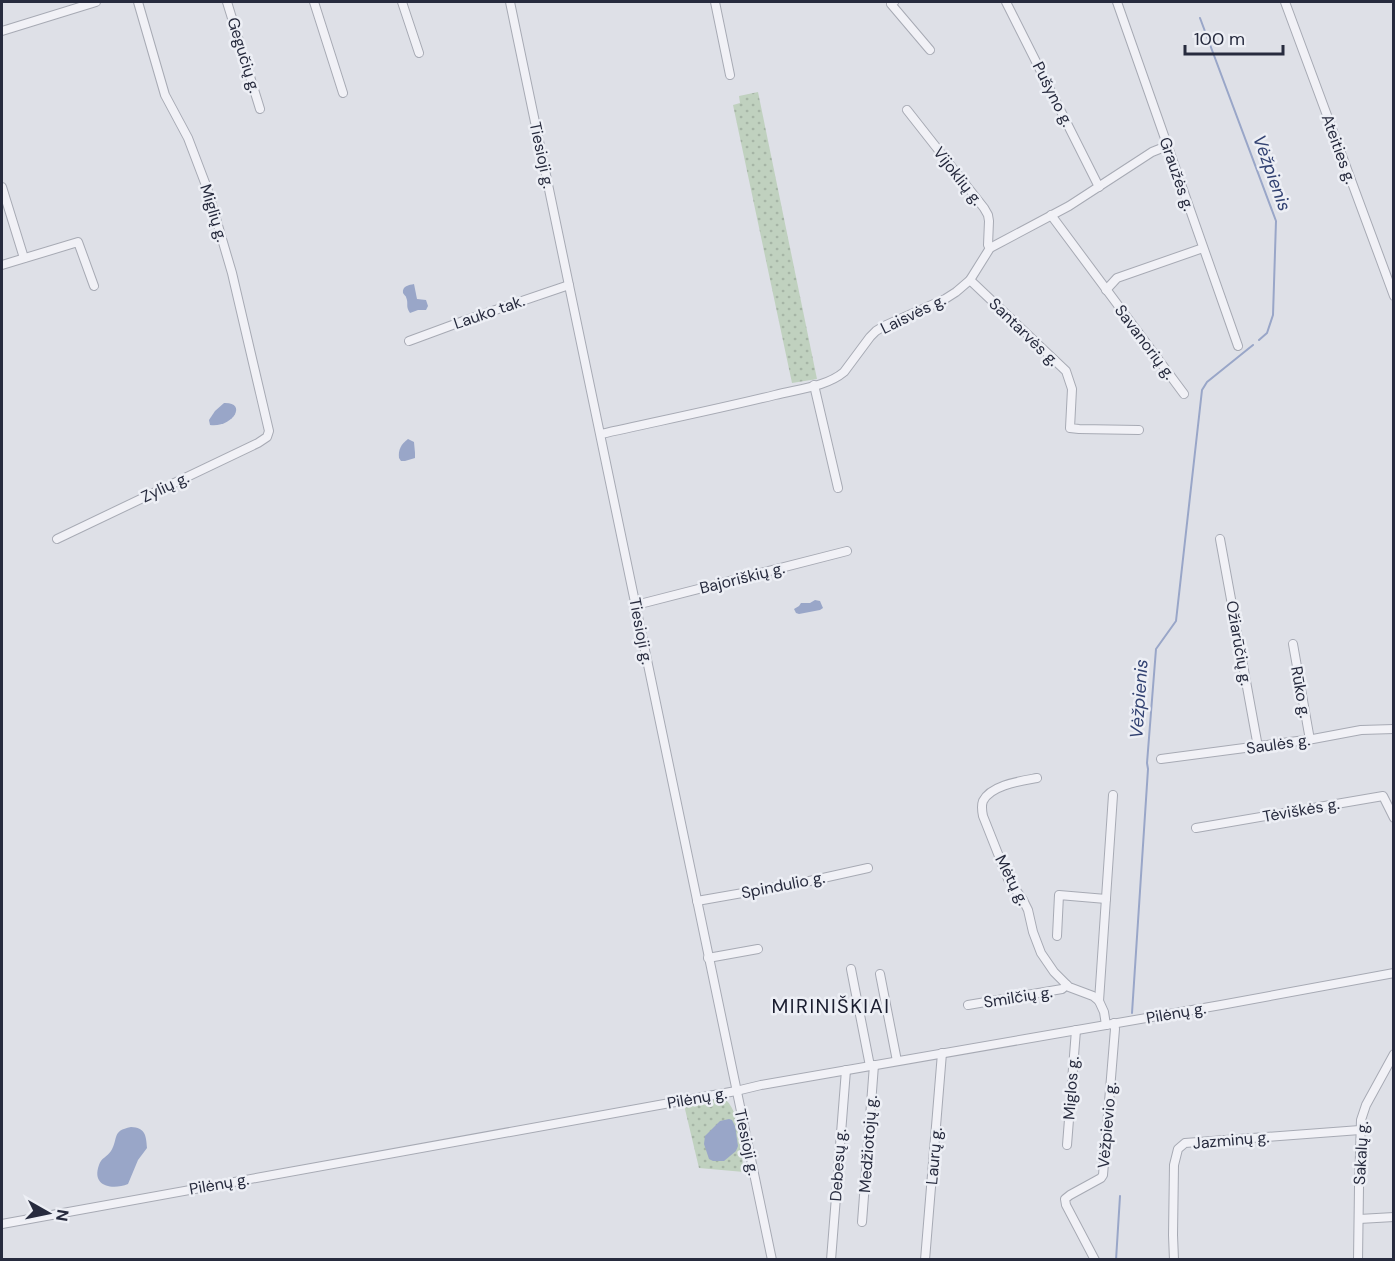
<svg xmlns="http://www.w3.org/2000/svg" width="1395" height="1261" font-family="'DM Sans',sans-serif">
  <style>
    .grass { fill: url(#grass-dots) }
    .water { fill: #99a6c8 }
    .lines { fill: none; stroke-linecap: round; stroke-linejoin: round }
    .stream { stroke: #99a6c8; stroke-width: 2 }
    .street-casing { stroke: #a7aab4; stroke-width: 10 }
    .street { stroke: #f1f1f6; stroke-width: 8 }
    .labels { text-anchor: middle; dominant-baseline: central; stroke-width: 5; stroke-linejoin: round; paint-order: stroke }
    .street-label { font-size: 16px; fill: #272b3e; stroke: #edeff5 }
    .water-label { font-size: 18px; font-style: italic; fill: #324272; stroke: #edeff5 }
    .quarter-label { font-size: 20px; letter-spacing: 1.5px; fill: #1a1d2f; stroke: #edeff5 }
  </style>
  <defs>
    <pattern id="grass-dots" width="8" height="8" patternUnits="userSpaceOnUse" patternTransform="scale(1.5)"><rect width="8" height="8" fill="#c0d1bf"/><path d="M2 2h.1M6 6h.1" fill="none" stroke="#a5b4a5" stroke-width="1.8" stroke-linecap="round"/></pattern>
  </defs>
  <rect width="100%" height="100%" fill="#dee0e7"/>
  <g class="grass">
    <polygon points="758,92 817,379 792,383 733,105 740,103 739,96"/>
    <path d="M723,1098c18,10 18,55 21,74l-45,-4 -15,-63z"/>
  </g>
  <g class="water">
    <path d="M414,284l3,15 9,1 2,6 -2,4h-8l-8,3c-5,-7 -1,-9 -4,-16 0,-1 -2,-2 -3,-4 -1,-7 6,-8 11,-9z"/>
    <path d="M224,403c24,-1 9,25 -14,22l-1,-5 6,-9z"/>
    <path d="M408,439l6,3 1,11v5l-10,3h-4l-2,-3c-1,-8 2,-14 9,-19z"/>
    <polygon points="815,600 820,601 823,608 820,610 799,614 796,613 794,609 799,606 801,603 810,603"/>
    <polygon points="729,1119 732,1120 735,1126 738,1146 736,1151 724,1161 713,1161 709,1159 704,1144 705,1136 720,1121"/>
    <path d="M131,1127c14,1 15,7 16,21l-9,12 -10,24c-15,6 -37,3 -29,-19 2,-7 8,-8 12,-14 8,-13 0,-20 20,-24z"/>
  </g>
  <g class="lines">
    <g class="stream">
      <polyline points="1200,18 1276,221 1273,315 1267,333 1259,340"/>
      <polyline points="1132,1013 1148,769 1147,763 1156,649 1176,621 1202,390 1207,382 1253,345"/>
      <polyline points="1116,1260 1120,1196"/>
    </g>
    <defs>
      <g id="street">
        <polyline points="227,2 260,109"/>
        <polyline points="314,2 343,93"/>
        <polyline points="402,2 419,53"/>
        <polyline points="510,2 772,1260"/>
        <polyline points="715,2 730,75"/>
        <polyline points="894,2 891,4 930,50"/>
        <polyline points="1006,2 1099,187"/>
        <polyline points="1117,2 1238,346"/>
        <polyline points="1285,2 1394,296"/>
        <polyline points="2,31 96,2"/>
        <polyline points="907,110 984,208 988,215 989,221 988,245 990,248"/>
        <polyline points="2,187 24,258"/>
        <polyline points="1051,215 1184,394"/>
        <polyline points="2,265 78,242 94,286"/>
        <polyline points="970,280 1066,371 1072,389 1070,428 1079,429 1139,430"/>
        <polyline points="1106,290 1117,278 1203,248"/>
        <polyline points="409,341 466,320 569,285"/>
        <polyline points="814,385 838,488"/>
        <path d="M601,434c58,-13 117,-25 174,-39 23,-6 51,-8 69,-23l26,-35 6,-6 8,-5 61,-27 11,-7 14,-12 20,-32 79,-42 83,-54 15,-6"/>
        <polyline points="57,539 258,443 267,437 269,431 232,273 207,188 188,138 165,95 138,2"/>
        <polyline points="1220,539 1258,747"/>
        <polyline points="636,605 847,551"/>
        <polyline points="1293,644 1310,740"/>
        <polyline points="1161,759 1313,739 1361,730 1394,729"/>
        <path d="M1037,778c-16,3 -46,7 -54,23 -2,5 -1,10 0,15l25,63 15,21 5,10 5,22 8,21 13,19 15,15 24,9 6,5 5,11 2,13"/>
        <polyline points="1196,828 1383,796 1394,818"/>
        <polyline points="697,901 805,882 868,868"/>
        <polyline points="1057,936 1059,895 1106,899"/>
        <polyline points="708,958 758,949"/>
        <polyline points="851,969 870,1066"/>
        <polyline points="880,974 897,1061"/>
        <polyline points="1099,1001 1113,795"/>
        <polyline points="968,1005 1062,989 1067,985"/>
        <polyline points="1067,1145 1076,1030"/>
        <polyline points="1359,1219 1394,1217"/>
        <polyline points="862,1222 874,1065"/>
        <polyline points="2,1224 736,1091 761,1085 1221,1005 1394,973"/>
        <polyline points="831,1260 846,1070"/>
        <polyline points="925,1260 942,1053"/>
        <polyline points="1095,1260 1066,1205 1065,1199 1070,1195 1101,1178 1103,1175 1115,1029 1114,1023"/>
        <polyline points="1174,1260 1173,1235 1174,1165 1178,1149 1185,1143 1360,1130"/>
        <polyline points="1358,1260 1359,1187 1361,1120 1366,1105 1394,1054"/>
      </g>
    </defs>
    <use href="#street" class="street-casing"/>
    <use href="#street" class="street"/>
  </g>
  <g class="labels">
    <g class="street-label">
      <text transform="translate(244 55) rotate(73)">Gegučių g.</text>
      <text transform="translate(1053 94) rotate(63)">Pušyno g.</text>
      <text transform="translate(1339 149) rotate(70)">Ateities g.</text>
      <text transform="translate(542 155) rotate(78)">Tiesioji g.</text>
      <text transform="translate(1177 174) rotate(71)">Graužės g.</text>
      <text transform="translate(958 176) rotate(52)">Vijoklių g.</text>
      <text transform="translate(214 213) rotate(73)">Miglių g.</text>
      <text transform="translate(489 312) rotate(-19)">Lauko tak.</text>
      <text transform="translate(913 314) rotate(-26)">Laisvės g.</text>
      <text transform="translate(1024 332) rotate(44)">Santarvės g.</text>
      <text transform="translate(1145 342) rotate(53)">Savanorių g.</text>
      <text transform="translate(165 487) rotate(-25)">Zylių g.</text>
      <text transform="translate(742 578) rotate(-14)">Bajoriškių g.</text>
      <text transform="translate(641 631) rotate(79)">Tiesioji g.</text>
      <text transform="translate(1239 643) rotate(80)">Ožiarūčių g.</text>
      <text transform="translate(1301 692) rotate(80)">Rūko g.</text>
      <text transform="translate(1278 744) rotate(-8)">Saulės g.</text>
      <text transform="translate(1301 810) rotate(-10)">Tėviškės g.</text>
      <text transform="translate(1012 880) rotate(63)">Mėtų g.</text>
      <text transform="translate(783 885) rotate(-11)">Spindulio g.</text>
      <text transform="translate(1018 997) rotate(-9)">Smilčių g.</text>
      <text transform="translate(1176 1013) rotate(-10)">Pilėnų g.</text>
      <text transform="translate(1071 1088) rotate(-86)">Miglos g.</text>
      <text transform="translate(697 1098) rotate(-10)">Pilėnų g.</text>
      <text transform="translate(1107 1125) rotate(-85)">Vėžpievio g.</text>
      <text transform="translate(1231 1140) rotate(-5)">Jazminų g.</text>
      <text transform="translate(747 1142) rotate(78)">Tiesioji g.</text>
      <text transform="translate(868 1144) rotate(-86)">Medžiotojų g.</text>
      <text transform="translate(1361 1153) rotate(-87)">Sakalų g.</text>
      <text transform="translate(934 1156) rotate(-85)">Laurų g.</text>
      <text transform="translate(838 1165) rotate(-86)">Debesų g.</text>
      <text transform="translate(219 1184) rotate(-10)">Pilėnų g.</text>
    </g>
    <g class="water-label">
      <text transform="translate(1272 173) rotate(70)">Vėžpienis</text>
      <text transform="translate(1139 699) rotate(-86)">Vėžpienis</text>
    </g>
    <g class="quarter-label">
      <text x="831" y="1006">MIRINIŠKIAI</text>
    </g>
  </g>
  <rect width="1395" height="1261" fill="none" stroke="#272b3e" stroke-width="6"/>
  <g transform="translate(48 1213) rotate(99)" stroke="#edeff5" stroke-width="4.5" paint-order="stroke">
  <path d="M0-4.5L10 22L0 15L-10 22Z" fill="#272b3e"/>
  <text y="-9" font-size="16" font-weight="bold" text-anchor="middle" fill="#272b3e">N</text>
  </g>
  <path d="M1185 45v9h98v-9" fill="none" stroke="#272b3e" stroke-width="3"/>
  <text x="1194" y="45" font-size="18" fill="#272b3e" stroke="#edeff5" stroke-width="4.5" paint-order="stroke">100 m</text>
</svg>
